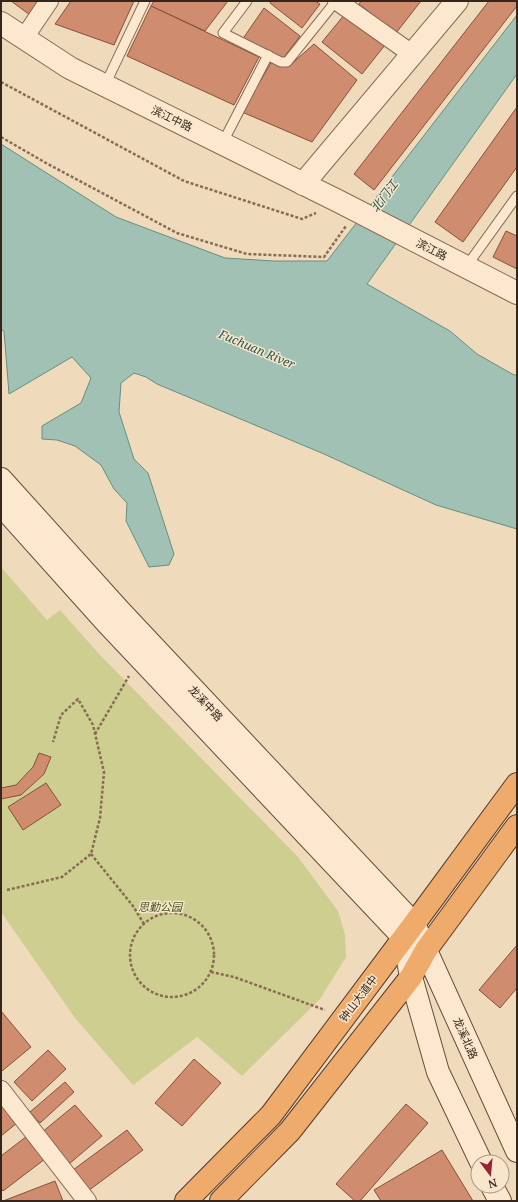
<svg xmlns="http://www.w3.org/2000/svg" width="518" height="1202" font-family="'Noto Serif','Noto Sans SC',serif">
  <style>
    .green { fill: #cece90 }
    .water { fill: #a0c1b3; stroke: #678e80 }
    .building { fill: #d08c6f; stroke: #884f39 }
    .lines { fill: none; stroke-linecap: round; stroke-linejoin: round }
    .service-casing { stroke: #886a55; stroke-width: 11 }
    .minor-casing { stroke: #886a55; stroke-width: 20 }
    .tertiary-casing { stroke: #886a55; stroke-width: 24 }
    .secondary-casing { stroke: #694b38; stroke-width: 24 }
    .trunk-casing { stroke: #55392a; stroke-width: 24 }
    .path { stroke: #886a55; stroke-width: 2.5; stroke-dasharray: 3 2; stroke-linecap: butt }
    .service { stroke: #fbe8cf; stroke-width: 9 }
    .minor { stroke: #fbe8cf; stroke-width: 18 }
    .tertiary { stroke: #fbe8cf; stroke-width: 22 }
    .secondary { stroke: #fbe8cf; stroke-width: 22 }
    .trunk { stroke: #eeab6b; stroke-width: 22 }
    .labels { text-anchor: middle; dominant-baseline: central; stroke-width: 3; stroke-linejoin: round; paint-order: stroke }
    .street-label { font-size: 11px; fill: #36251a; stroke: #f7e5cc }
    .park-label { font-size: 11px; font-style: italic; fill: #4d5420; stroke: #f7e5cc }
    .water-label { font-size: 12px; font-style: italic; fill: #29574e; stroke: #f7e5cc }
  </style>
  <rect width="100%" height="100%" fill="#f0dabc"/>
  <polygon class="green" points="1,567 47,620 60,610 100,655 298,857 338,911 345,935 346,957 320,999 242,1076 197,1037 133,1085 75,1018 1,912"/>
  <polygon class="water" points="517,15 517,74 367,284 450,331 477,354 514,375 517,375 517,529 436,505 324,454 157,384 146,377 134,373 121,383 119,412 134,459 148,473 174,554 169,565 149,567 126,521 127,503 114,489 101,465 75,446 57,440 42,439 42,426 81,403 91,378 72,357 9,394 4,331 1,330 1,144 116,217 225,258 274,261 327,261"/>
  <g class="building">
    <polygon points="11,1 40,1 30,15"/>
    <polygon points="71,1 134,1 114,45 55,24"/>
    <polygon points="154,1 228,1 205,31 151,6"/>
    <polygon points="271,1 315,1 320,4 302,28 270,3"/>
    <polygon points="361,1 421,1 396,33 359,4"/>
    <polygon points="489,1 517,1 517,6 374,190 354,174"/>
    <polygon points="151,6 259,57 234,105 127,56"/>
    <polygon points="264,8 300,36 282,60 242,40"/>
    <polygon points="345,14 385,45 362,74 322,42"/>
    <polygon points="314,44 357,80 312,142 242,112 272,61 288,67"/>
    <polygon points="517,107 517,167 463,242 435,222"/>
    <polygon points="506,231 517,236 517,269 493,257"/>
    <polygon points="39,753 51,757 44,774 21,795 1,799 1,788 16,785 33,767"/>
    <polygon points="46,783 61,805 23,830 8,807"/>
    <polygon points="517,945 517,988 500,1008 479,990"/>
    <polygon points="1,1011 31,1047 2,1071 1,1069"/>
    <polygon points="48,1050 66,1069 32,1101 14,1082"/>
    <polygon points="194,1059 221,1083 182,1126 155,1103"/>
    <polygon points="65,1082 74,1092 40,1123 30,1112"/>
    <polygon points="1,1104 17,1123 1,1136"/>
    <polygon points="406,1104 428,1123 360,1201 355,1201 336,1184"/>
    <polygon points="75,1105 102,1136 69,1164 41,1133"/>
    <polygon points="127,1130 143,1150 88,1191 73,1170"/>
    <polygon points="27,1136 45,1159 3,1191 1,1188 1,1156"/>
    <polygon points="442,1150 473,1201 381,1201 374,1190"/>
    <polygon points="55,1181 63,1201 3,1201"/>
  </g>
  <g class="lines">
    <defs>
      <g id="service">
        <polyline points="247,1 223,33 281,62 287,62 336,1"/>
        <polyline points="105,85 145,1"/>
        <polyline points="222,144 268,55"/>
        <polyline points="466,267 517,196"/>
      </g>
      <g id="minor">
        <polyline points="337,1 412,54"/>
        <polyline points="24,38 49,1"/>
        <polyline points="1,1090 87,1201"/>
      </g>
      <g id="tertiary">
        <polyline points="1,23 70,68 340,202 517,293"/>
        <polyline points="303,184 457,1"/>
      </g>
      <g id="secondary">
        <polyline points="1,479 119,610 414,924 517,1151"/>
        <polyline points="1,505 106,622 404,938 411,977 438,1072 481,1162"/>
        <polyline points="492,1186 500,1201"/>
      </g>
      <g id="trunk">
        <polyline points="186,1201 271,1115 414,924 517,784"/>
        <polyline points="221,1201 290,1131 411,977 426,950 517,826"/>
      </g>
    </defs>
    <use href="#service" class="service-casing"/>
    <use href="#minor" class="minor-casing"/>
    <use href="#tertiary" class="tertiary-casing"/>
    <use href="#secondary" class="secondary-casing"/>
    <use href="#trunk" class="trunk-casing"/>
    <g class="path">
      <polyline points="1,82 184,181 302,219 316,213"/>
      <polyline points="1,137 46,163 177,233 247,254 324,257 346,226"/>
      <polyline points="95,734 129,676"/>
      <polyline points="91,854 133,906 144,924"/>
      <polyline points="7,890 62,877 91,854 100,818 104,772 93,725 78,699 61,715 53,742"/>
      <circle cx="172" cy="955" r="42"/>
      <polyline points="211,972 234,977 325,1010"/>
    </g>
    <use href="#service" class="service"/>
    <use href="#minor" class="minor"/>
    <use href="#tertiary" class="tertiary"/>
    <use href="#secondary" class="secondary"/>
    <use href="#trunk" class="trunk"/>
  </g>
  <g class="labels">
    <g class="street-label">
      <text transform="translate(172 118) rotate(26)">滨江中路</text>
      <text transform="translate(432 249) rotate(27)">滨江路</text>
      <text transform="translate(206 703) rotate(47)">龙溪中路</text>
      <text transform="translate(358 998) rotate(-53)">钟山大道中</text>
      <text transform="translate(466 1038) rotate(66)">龙溪北路</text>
    </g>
    <g class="park-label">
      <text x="160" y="906">思勤公园</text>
    </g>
    <g class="water-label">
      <text transform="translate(384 196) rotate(-53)">北门江</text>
      <text transform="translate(257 349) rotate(23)">Fuchuan River</text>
    </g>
  </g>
  <rect width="518" height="1202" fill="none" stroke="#36251a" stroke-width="4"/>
  <g transform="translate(490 1174) rotate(164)"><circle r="19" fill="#f7e5cc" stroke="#aa9885"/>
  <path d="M0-3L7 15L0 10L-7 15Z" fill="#9a2231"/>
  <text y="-6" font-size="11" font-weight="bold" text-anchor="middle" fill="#36251a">N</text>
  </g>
</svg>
